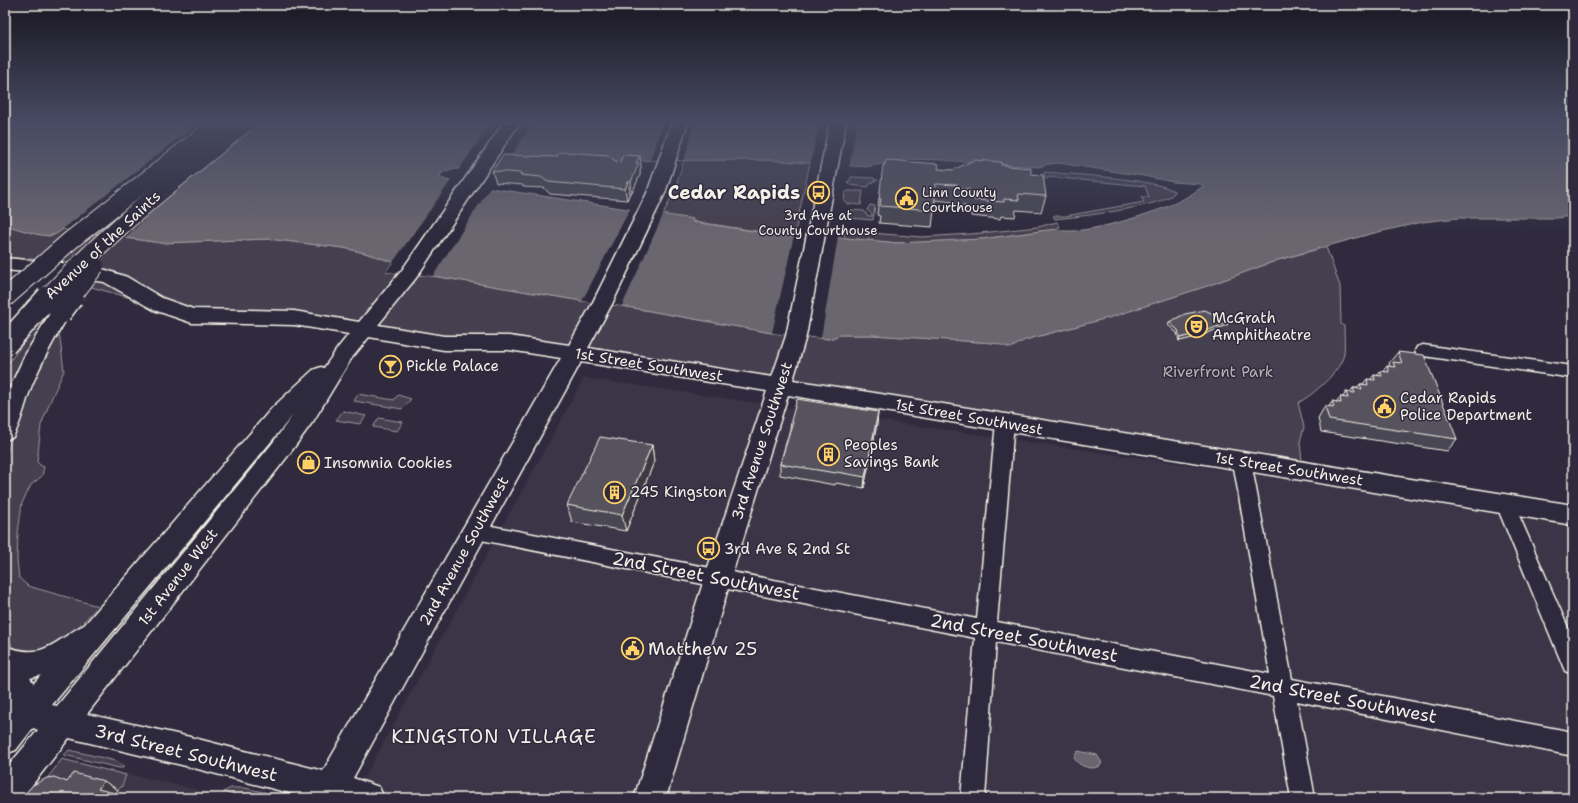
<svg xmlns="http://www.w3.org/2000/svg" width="1578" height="803" font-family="'Shantell Sans',sans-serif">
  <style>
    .built { fill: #3b3647 }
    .green { fill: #454050; stroke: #9c989c }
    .water { fill: #6a6670; stroke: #a19ea0; fill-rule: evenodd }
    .pier { fill: #2f2a3d }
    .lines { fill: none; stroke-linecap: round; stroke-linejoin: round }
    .minor-casing { stroke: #f4f1e8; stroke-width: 3 }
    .major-casing { stroke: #f4f1e8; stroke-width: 3 }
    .highway-casing { stroke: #f4f1e8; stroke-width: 3 }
    .minor { fill: #2f2a3d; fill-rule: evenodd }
    .major { fill: #2f2a3d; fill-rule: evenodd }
    .highway { fill: #2f2a3d; fill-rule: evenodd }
    .highway-bridge-far1-casing { stroke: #f4f1e8; stroke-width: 20; stroke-linecap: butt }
    .highway-bridge-casing { stroke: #f4f1e8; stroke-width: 25; stroke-linecap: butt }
    .highway-bridge-far1 { stroke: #2f2a3d; stroke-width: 18 }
    .highway-bridge { stroke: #2f2a3d; stroke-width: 22 }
    .wall { fill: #4a4752; stroke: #f4f1e8 }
    .shaded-wall { fill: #3c3942; stroke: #f4f1e8 }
    .building { fill: #56525f; stroke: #f4f1e8 }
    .labels { text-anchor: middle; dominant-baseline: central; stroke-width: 3; stroke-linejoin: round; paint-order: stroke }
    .far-poi-label { font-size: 13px; fill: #f4f1e8; stroke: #2f2a3d; text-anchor: start }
    .street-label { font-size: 15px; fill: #f4f1e8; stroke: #2f2a3d }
    .poi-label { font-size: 15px; fill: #f4f1e8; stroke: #2f2a3d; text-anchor: start }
    .park-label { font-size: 15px; fill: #b7b3b3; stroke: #2f2a3d }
    .near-street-label { font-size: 18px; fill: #f4f1e8; stroke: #2f2a3d }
    .near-poi-label { font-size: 18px; fill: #f4f1e8; stroke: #2f2a3d; text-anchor: start }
    .far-town-label { font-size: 19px; font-weight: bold; fill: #f4f1e8; stroke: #2f2a3d }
    .near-neighbourhood-label { font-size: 19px; letter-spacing: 1px; fill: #f4f1e8; stroke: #2f2a3d }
  </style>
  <rect width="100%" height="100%" fill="#2f2a3d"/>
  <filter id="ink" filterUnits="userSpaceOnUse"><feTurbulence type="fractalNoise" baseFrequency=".025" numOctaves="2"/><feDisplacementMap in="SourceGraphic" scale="8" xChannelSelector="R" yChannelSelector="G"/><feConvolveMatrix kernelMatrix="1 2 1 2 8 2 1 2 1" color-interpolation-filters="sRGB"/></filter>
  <g filter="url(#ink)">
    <g class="built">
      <polygon points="584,378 1573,520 1573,798 353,798"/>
      <polygon points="62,759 234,798 32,798"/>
    </g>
    <g class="green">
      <polygon points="684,160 770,160 810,163 794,237 692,221 693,219 663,215 674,191"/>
      <path d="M1044,172c24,2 116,7 131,20 -9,15 -100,25 -120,27l-2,-3h12l79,-14 -3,-5h8l-4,-11 -96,-9 -2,2 -2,-1z"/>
      <polygon points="851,177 874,178 874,180 878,180 871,183 868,187 850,185 847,182 850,181"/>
      <polygon points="848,191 863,191 861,205 848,204 844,201 845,193"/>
      <polygon points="870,205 875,206 873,220 849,218 850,210 864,211 868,216 872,216 872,214 867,210"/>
      <polygon points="1057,222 1060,227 1056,229 982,239 928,242 898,243 844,238 845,231 922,237 971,234 1038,227"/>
      <path d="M5,225l43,11 6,-1 9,-6 98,14 107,-4 76,9 21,5 28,9 -6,10 46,4 149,25 40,5 150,27 57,6 11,-4h33l121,8 19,3 12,-6 86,-23 96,-31 71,-26 48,-13 14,39 1,38 3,2c0,9 1,19 0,28 -3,17 -31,41 -46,49l6,24 -4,15 3,29 -644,-105 -490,-57 -155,-44 -9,-1z"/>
      <polygon points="64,295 5,406 5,367 29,336"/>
      <path d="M58,323l6,48 -12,26 -11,28 -4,37 3,3 4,2 -2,9 -11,9 -9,18 -4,30 -1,27 2,18 9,8 70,20c-15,17 -32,32 -47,48l-38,-4 -8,-26v-162l11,-44z"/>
      <polygon points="358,394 394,400 398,395 411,399 402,409 354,401"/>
      <polygon points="343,411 366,416 360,424 336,420"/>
      <polygon points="379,418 403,422 397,431 373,427"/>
      <polygon points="181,549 103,656 80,683 64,678"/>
      <polygon points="69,750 116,761 123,765 123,768 119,768 64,755"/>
      <polygon points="62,759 126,775 122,786 118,790 88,782 32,798"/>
      <polygon points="231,788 245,788 291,798 243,798 223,792"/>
    </g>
    <g class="water">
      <path d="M5,122l1568,1v93l-17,2h-98l-36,4 -52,12 -92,26 -71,26 -96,31 -86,23 -14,8 -17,-5 -121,-8h-33l-11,4 -57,-6 -150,-27 -40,-5 -149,-25 -47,-4 7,-10 -28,-9 -21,-5 -76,-9 -107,4 -98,-14c-3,2 -7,6 -11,6 -11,3 -35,-7 -47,-10zM907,159l35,1 96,7 11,-3 9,-1 86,13 29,6 28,2 2,2c-11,9 -26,17 -40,22 -19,8 -90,30 -107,21l-74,10 -84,4 -52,-5 -52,-1 -102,-15 1,-3 -203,-31 -45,-8 -5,-4 2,-3 6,-3 79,-9 243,-1 96,7z"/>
      <path d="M1078,751l19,4 5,8 -2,3c-8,5 -23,0 -26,-9z"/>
    </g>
    <g class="pier">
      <polygon points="199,122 259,122 152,212 124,239 97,236 136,201 93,235 68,231 70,230 63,229"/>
      <polygon points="492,122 533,122 505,165 457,172"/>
      <polygon points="663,122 695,122 684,160 650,160"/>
      <polygon points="819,122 857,122 849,168 810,165"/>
      <polygon points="452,179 491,186 433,276 386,272"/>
      <polygon points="631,207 664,213 622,306 582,301"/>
      <polygon points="794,235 838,237 821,338 772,333"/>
    </g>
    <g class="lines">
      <defs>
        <g id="minor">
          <polygon points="1423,345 1573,366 1573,378 1417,355 1415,351 1417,347"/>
          <polygon points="1005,416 1011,418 1014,423 997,622 1270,674 1233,462 1236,457 1242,455 1248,457 1251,462 1292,679 1573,732 1573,756 1297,701 1315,798 1291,798 1273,696 996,642 985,798 961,798 975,638 476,539 469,537 466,531 469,525 476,523 977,619 996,423 999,418"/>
          <polygon points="1505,496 1512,499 1514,504 1573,639 1573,674 1565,671 1496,504 1498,499"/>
        </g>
        <path id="major" d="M504,122h16l-104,156 -38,47 66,11h65l60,9 23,-41 55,-111 25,-71h16l-23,71 -53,111 -24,44 184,29 14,-41 44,-214h16l-40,214 -13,44 780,125v20l-785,-130 -51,163 -71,240h-32l77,-240 56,-167 -186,-29 -228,416 26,9 5,11h-76l-118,-31 -121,-29 -47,60h-17v-28l33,-40 -5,-2 -17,22 -11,4v-62l17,5 250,-289 41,-38 8,-3 3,1 13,-19 12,-15 -55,-9 -102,-2 -38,-13 -50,-28 -46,-7 -46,38 -7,2v-17l31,-25 -31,-3v-12l68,6 33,6 21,7 35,21 31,11 101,2 65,11 43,-52zM369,337l75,13h65l52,8 -238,413 -133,-34 -103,-23 200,-257 27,-37 37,-61zM293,415l-22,30 -214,261 -5,-1z"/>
        <g id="highway">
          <path d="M21,289l7,2 3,4 -19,27 -7,2c0,-15 -2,-31 16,-35z"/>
          <path d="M60,306l7,2 3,5c-14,23 -27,46 -38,72 -7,17 -10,36 -19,52l-8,3v-42l20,-43 28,-47z"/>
          <path d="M93,621l10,4 4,9 -4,9 -31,21 -21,9 -21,5c11,15 15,27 7,44l-10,4 -10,-4 -5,-10v-10l-7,-11v-45c44,17 52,-11 88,-25z"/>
        </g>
      </defs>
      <use href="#minor" class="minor-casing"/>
      <use href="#major" class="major-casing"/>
      <use href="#highway" class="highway-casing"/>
      <use href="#minor" class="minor"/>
      <use href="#major" class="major"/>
      <use href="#highway" class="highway"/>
      <defs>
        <g id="highway-bridge-far1">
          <polyline points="5,298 71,240 221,122"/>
          <path d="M47,298c61,-66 129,-120 199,-176"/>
          <polyline points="71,298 95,266"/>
        </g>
        <g id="highway-bridge">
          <polyline points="60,313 72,297"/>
          <polyline points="5,345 48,297"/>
        </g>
      </defs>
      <use href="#highway-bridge-far1" class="highway-bridge-far1-casing"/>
      <use href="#highway-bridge" class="highway-bridge-casing"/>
      <use href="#highway-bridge-far1" class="highway-bridge-far1"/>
      <use href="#highway-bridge" class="highway-bridge"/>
    </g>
    <g class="wall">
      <polygon points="640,156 641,167 640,171 640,175 632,193 630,193 627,200 550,194 544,188 523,187 523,185 496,183 492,171 557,157 619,164"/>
      <polygon points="1001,165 1031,174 1046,196 1041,212 1016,210 1015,217 1001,216 1000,219 971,216 971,213 966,213 966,206 955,205 955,202 935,200 934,210 932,227 879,223 880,216 877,215 879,199 938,169 953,170"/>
      <polygon points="1169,322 1229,322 1227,325 1200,336 1179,341 1177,333 1168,325"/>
      <polygon points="1398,352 1457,439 1447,451 1321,432 1318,418 1325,406 1329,407 1332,401 1336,402 1340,397 1343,397 1346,392 1350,393 1353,388 1357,388 1360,384 1363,384 1367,379 1370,380 1374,375 1377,376 1380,371 1383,371 1387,366 1390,367 1389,363"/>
      <polygon points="878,412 877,424 864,488 836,483 835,485 780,475 780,464 790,429 791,421"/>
      <polygon points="652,445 654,462 626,531 572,522 567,505"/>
    </g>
    <g class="shaded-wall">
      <polygon points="640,156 641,167 640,171 640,175 632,193 631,182 636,163"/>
      <polygon points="628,182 630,193 627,200 625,189"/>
      <polygon points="1229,322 1227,325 1200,336 1179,341 1180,338"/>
      <polygon points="878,412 877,424 864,488 865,477"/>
      <polygon points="652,445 654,462 626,531 622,515"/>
      <polygon points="104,781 118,790 112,797 98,789"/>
    </g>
    <g class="building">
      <polygon points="564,152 608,155 619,164 623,155 640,156 636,163 639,163 631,182 628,182 625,189 548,182 541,177 520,175 522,173 492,171 503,155 557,157 558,154"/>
      <polygon points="886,160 939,164 938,169 953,170 974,160 1001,162 1001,165 1007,165 1007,166 1031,168 1031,174 1043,175 1046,196 1018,194 1019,200 1004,199 1004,202 974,200 974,197 969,196 969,189 958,189 958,185 936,184 934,210 880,206 881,199 879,199 883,165 885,165"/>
      <polygon points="1205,310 1229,322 1201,333 1180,338 1178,330 1169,322 1185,314"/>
      <polygon points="1398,352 1424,355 1457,439 1329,420 1325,406 1334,407 1332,401 1341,403 1340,397 1348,398 1346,392 1355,393 1353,388 1362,389 1360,384 1368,385 1367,379 1375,380 1374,375 1382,376 1380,371 1389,372 1387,366 1395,367 1393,362 1402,363"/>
      <polygon points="797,399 878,412 865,477 837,472 836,473 780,464 793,422 791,421"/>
      <polygon points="600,437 652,445 622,515 567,505"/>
      <polygon points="74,773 104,781 98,789 134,798 21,798 33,785 47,778 54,777 67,782"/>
    </g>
  </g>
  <linearGradient id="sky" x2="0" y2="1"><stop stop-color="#1a1722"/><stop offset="0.52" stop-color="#474a62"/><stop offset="1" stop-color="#474a62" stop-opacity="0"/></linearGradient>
  <rect width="1578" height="234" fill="url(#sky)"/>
  <defs>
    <symbol id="bus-ring" viewBox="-11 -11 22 22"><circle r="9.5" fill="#2f2a3d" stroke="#ffd166" stroke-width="1.5"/><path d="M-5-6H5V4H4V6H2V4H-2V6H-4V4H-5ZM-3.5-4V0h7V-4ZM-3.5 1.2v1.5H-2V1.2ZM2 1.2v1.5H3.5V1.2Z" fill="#ffd166"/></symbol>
    <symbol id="civic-ring" viewBox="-11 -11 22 22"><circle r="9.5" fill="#2f2a3d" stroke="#ffd166" stroke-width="1.5"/><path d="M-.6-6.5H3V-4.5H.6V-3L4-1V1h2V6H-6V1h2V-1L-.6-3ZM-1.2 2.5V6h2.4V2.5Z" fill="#ffd166"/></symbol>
    <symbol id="theatre-ring" viewBox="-11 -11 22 22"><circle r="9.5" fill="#2f2a3d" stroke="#ffd166" stroke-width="1.5"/><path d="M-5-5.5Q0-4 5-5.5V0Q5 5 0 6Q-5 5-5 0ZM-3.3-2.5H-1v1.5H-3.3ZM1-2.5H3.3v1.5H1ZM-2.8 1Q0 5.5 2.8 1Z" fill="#ffd166"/></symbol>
    <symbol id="bar-ring" viewBox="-11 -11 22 22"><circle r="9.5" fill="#2f2a3d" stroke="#ffd166" stroke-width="1.5"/><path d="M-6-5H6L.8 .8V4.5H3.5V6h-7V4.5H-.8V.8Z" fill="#ffd166"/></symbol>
    <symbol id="building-ring" viewBox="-11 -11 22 22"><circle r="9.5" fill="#2f2a3d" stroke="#ffd166" stroke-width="1.5"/><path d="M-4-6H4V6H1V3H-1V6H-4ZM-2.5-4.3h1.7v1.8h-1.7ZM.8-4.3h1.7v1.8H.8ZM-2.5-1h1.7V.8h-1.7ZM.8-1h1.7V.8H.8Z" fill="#ffd166"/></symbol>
    <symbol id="shop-ring" viewBox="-11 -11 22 22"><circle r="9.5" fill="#2f2a3d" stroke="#ffd166" stroke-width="1.5"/><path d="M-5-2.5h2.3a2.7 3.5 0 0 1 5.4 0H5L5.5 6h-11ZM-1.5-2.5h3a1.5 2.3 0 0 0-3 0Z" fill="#ffd166"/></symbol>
  </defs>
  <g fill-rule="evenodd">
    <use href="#bus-ring" x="806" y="180" width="25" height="25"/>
    <use href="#civic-ring" x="894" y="186" width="25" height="25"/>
    <use href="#theatre-ring" x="1184" y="314" width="25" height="25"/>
    <use href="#bar-ring" x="378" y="354" width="25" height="25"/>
    <use href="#civic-ring" x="1372" y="394" width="25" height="25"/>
    <use href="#building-ring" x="816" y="442" width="25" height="25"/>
    <use href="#shop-ring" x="296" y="450" width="25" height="25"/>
    <use href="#building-ring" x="602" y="480" width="25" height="25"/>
    <use href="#bus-ring" x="696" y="536" width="25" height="25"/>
    <use href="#civic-ring" x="620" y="636" width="25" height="25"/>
  </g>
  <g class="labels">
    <g class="far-poi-label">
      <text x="922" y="192">Linn County<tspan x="922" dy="15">Courthouse</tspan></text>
      <text x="818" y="215" text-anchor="middle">3rd Ave at<tspan x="818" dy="15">County Courthouse</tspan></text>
    </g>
    <g class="street-label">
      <text transform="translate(103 245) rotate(-43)">Avenue of the Saints</text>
      <text transform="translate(649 365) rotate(9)">1st Street Southwest</text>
      <text transform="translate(969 417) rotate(10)">1st Street Southwest</text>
      <text transform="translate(762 441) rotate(-72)">3rd Avenue Southwest</text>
      <text transform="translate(1289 469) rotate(9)">1st Street Southwest</text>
      <text transform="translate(464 551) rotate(-61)">2nd Avenue Southwest</text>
      <text transform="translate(178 577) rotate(-52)">1st Avenue West</text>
    </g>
    <g class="poi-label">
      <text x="1212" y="318">McGrath<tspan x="1212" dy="17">Amphitheatre</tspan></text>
      <text x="406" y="366">Pickle Palace</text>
      <text x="1400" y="398">Cedar Rapids<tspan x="1400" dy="17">Police Department</tspan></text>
      <text x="844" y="445">Peoples<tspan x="844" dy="17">Savings Bank</tspan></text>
      <text x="324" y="463">Insomnia Cookies</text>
      <text x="630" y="492">245 Kingston</text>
      <text x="724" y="549">3rd Ave &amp; 2nd St</text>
    </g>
    <g class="park-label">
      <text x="1218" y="372">Riverfront Park</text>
    </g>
    <g class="near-street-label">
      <text transform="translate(706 576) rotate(11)">2nd Street Southwest</text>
      <text transform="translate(1024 638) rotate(11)">2nd Street Southwest</text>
      <text transform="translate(1343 699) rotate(11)">2nd Street Southwest</text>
      <text transform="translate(186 753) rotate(14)">3rd Street Southwest</text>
    </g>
    <g class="near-poi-label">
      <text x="648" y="649">Matthew 25</text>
    </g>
    <g class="far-town-label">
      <text x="734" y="192">Cedar Rapids</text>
    </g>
    <g class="near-neighbourhood-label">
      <text x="494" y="736">KINGSTON VILLAGE</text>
    </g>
  </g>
  <rect width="1578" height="803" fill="none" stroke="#2f2a3d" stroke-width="20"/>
  <rect x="10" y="10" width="1558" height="783" fill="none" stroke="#f4f1e8" stroke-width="1.5" filter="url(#ink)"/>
</svg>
